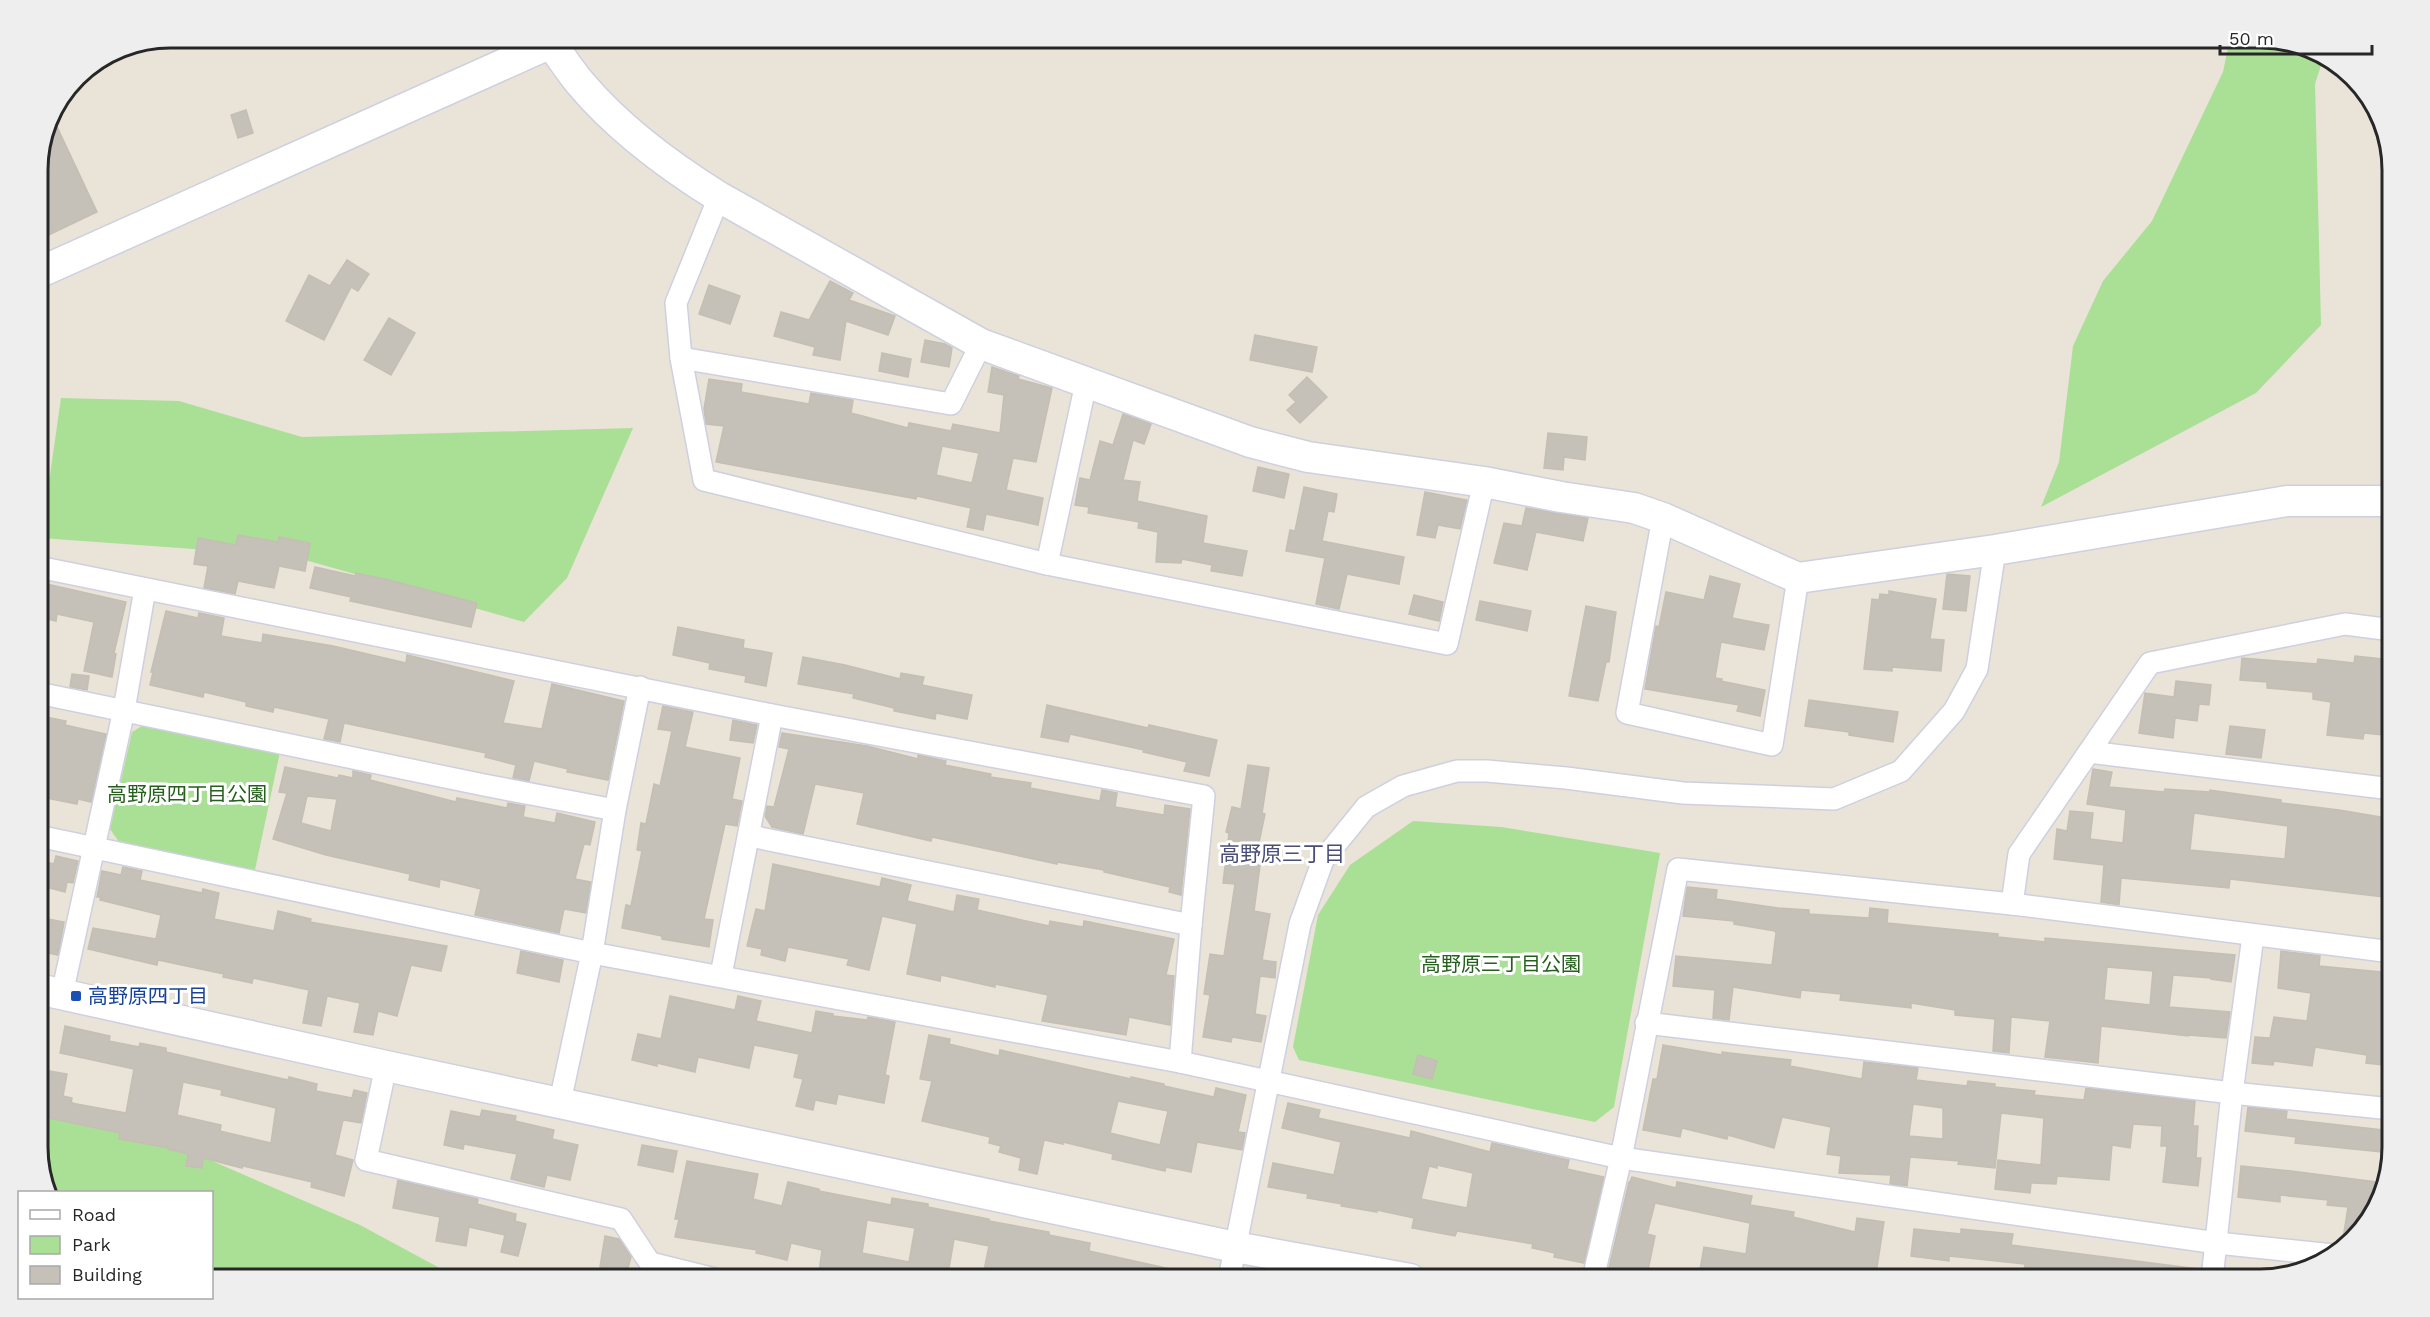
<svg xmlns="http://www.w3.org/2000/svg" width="2430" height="1317" font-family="'Work Sans','Noto Sans JP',sans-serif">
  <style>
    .green { fill: #aadf96 }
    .building { fill: #c5c0b8; stroke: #c4bfb3; stroke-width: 1.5; fill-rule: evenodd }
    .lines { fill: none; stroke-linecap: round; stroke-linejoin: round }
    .street-casing { stroke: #ced0e0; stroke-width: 24 }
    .secondary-casing { stroke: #ced0e0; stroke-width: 33 }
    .street { stroke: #fff; stroke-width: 21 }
    .secondary { stroke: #fff; stroke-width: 30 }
    .transit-dot { fill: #1a4fb4; stroke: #fff; stroke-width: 2 }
    .labels { text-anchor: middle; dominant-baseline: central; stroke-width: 6; stroke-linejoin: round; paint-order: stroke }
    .park-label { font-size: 20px; fill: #24601b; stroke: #fff }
    .transit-label { font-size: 20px; fill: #164399; stroke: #fff; text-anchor: start }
    .neighbourhood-label { font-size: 21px; fill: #494e76; stroke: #fff }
    .rim { fill: none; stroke: #272727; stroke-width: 3 }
  </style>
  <rect width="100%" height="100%" fill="#eae3d8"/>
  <g class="green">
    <polygon points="2230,38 2260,38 2319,51 2324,56 2315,84 2321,325 2256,393 2041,507 2059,462 2073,346 2103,281 2152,221 2223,72"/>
    <polygon points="61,398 179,401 302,437 633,428 567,578 524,622 291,556 41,538"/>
    <polygon points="145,724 280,752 255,870 119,842 110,829 132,732"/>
    <polygon points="1413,821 1501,827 1660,853 1614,1107 1595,1122 1299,1060 1293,1047 1318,915 1350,865"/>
    <polygon points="38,1088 122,1122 360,1225 460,1279 212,1279 212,1192 50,1192 38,1156"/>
  </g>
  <g class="building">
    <polygon points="246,110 253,133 238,138 231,115"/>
    <polygon points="51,114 97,212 38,240 38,162 48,119"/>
    <polygon points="347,260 369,274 358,291 351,287 324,340 286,321 309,275 330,286"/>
    <polygon points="830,281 853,293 849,300 895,316 888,335 846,321 840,360 813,355 815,347 774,336 781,312 809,320"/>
    <polygon points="709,285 740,296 730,324 699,314"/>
    <polygon points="389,318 415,333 391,375 364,360"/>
    <polygon points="1255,335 1317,347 1312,372 1250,360"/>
    <polygon points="925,340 945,344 952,348 949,367 921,362"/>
    <polygon points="882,353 911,359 908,377 879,371"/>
    <path d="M992,367l27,9 -1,3 34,9 -16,74 -23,-4 -7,32 37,8 -5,27 -52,-11 -3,16 -16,-3 4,-19 -54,-12 -1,3 -200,-37 8,-36 -18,-2 -2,-15 5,-30 33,5 -1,8 68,12 2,-11 42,7 -2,13 57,15 1,-5 42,8 2,-7 47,9 4,-38 -16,-3zM942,446l37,7 -7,30 -36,-8z"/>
    <polygon points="1307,377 1327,397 1300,423 1287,410 1296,402 1289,395"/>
    <polygon points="1123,414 1151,424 1144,444 1133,440 1123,480 1140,482 1137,501 1207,516 1203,543 1247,551 1242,576 1211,571 1212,565 1182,559 1181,563 1156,562 1158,532 1138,528 1139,522 1088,513 1089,507 1075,505 1080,478 1090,480 1100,441 1113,445"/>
    <polygon points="1548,433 1587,437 1585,460 1564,457 1563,470 1544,468"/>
    <polygon points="1258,467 1289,474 1284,498 1253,491"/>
    <polygon points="1304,487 1337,494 1334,512 1328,511 1322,541 1404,557 1399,584 1347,574 1339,609 1316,604 1325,558 1286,551 1290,530 1295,531"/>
    <polygon points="1425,492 1467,500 1460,529 1438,525 1435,538 1417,535"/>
    <polygon points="1526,508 1588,518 1583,541 1536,532 1527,570 1494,563 1504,523 1522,526"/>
    <polygon points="238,535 278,542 279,537 310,543 305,571 279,566 274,588 238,581 235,594 204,588 208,566 194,564 198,538 236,545"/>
    <polygon points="315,567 355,576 356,573 389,580 477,603 471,627 350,601 351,597 310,588"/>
    <polygon points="1947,574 1970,576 1966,611 1943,609"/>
    <polygon points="1710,576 1740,584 1732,618 1769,625 1764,650 1721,642 1715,678 1722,679 1721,681 1765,690 1760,716 1737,711 1739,705 1645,689 1656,626 1659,627 1666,592 1704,600"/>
    <polygon points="38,582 126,602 114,653 116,654 112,677 84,671 94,622 57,614 56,621 38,617"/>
    <polygon points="1889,591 1936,599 1930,639 1944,640 1941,671 1892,667 1892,671 1864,669 1872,599 1879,600 1880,594 1889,595"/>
    <polygon points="1414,595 1443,602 1439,621 1409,614"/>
    <polygon points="1480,601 1531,611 1527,631 1476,620"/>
    <polygon points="1586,606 1616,612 1609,662 1606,662 1598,701 1569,696"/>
    <polygon points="166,611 198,618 199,613 224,618 221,636 262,643 263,634 333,646 406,663 407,655 514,681 503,723 542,729 552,684 624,701 608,780 567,772 568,769 534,761 529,781 513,778 516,765 485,757 486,753 344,723 340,742 324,739 329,719 274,707 273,712 246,706 246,702 204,692 203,697 150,685 153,672 151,672"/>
    <polygon points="678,627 744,640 743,648 772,653 766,686 745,682 746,676 709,669 710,663 673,655"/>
    <polygon points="2355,656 2392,660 2392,736 2364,733 2363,739 2327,735 2331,702 2313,699 2313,692 2267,688 2267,682 2240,680 2242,658 2317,664 2318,659 2354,663"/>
    <polygon points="803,657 845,665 900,679 901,673 924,677 922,685 972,695 967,719 936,713 935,719 894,711 894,708 853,698 854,694 798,684"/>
    <polygon points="72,674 89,676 87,690 70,687"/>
    <polygon points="2176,681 2211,685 2209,705 2199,704 2197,721 2175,718 2173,738 2139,733 2145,693 2174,697"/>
    <polygon points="1809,700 1898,712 1893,742 1849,735 1849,732 1805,726"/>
    <polygon points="1047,705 1148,728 1149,725 1217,740 1209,776 1184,771 1187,762 1143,752 1144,750 1070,734 1068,742 1041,737"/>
    <polygon points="663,706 693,712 685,747 740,758 732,799 742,801 737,826 725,824 704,919 713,920 709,947 662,939 662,936 622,928 626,905 631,906 642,851 637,850 641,823 646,824 654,784 660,786 672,731 658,729"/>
    <polygon points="41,716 66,721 65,725 106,734 91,802 78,799 77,804 46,798 47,790 38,788 38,734"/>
    <polygon points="733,720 757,725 753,743 730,740"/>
    <polygon points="2230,726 2265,730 2261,758 2226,754"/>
    <polygon points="782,733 867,746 918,759 918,755 946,761 945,765 991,774 990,777 1031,783 1030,788 1100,801 1102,790 1117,793 1115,807 1164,815 1165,805 1190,809 1181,895 1169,892 1170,887 1104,872 1104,870 1057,862 1057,864 932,837 931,841 857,824 864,793 815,784 803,834 772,827 765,816 767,806 774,807 789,749 779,747"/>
    <polygon points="1248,765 1269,768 1262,813 1265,814 1256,857 1261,858 1254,911 1270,914 1262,960 1276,962 1275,978 1260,976 1255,1014 1266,1016 1261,1042 1232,1037 1231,1042 1203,1037 1210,995 1204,994 1210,954 1224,956 1235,884 1223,883 1229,833 1226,832 1232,807 1241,809"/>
    <path d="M285,767l53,11 1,-3 14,3v-7l18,4 -1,5 86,22 1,-4 50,10 1,-5 17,3 -2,11 32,6 2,-10 38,9 -5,23 -6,-1 -9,35 16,3 -5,31 -22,-4 -5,24 -84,-18 6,-26 -41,-10 -1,8 -30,-7 1,-6 -84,-19 -53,-16 14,-46 -8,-1zM307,796l30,3 -6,32 -30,-8z"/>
    <path d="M2093,769l19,3 -3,15 55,5 1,-3 45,3v-2l71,10v3l58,7 53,9v79l-162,-19 -1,9 -108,-10 -2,27 -18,-3 3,-37 -50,-6 3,-30 10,2 3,-20 23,2 -3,26 33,4 3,-33 -39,-6zM2194,813l94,13 -3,33 -95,-9z"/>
    <polygon points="56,856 78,861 73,883 67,882 65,892 38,885 38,860 54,864"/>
    <polygon points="773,864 880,887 882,878 911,885 907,901 954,912 957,895 979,899 977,910 1049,926 1050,921 1083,927 1084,921 1174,939 1166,975 1174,976 1170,1025 1129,1017 1126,1035 1042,1021 1048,995 995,984 995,987 941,975 940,981 907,974 917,924 882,916 869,970 847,965 849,959 788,947 785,961 761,955 762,949 747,946 756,909 765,911"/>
    <polygon points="123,867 142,871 140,880 202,893 203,889 219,893 214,919 274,931 278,911 311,919 310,922 447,946 441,971 411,965 397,1016 378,1011 373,1035 354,1032 360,1003 327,996 321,1026 303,1023 309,990 253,978 252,983 223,977 224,974 158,960 157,965 88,949 93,928 156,939 161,915 100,900 101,897 97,897 102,871 121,875"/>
    <path d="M1687,887l30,3 -1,9 62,9 31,2v4l60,4 1,-10 18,2 -1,13 111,11v3l47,5v-4l190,17 -4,27 -20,-3v-1l-38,-3 -4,32 61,5 -4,26 -38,-3v1l-87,-10 -3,37 -17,-2 -36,-4 5,-36 -39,-4 -2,36 -16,-2 2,-32 -40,-4v-5l-44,-7v5l-71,-8 1,-6 -40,-4 -1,8 -67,-11 -4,33 -16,-2 2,-28 -42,-4 3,-30 96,9 4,-32 -1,-2 -41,-7v-3l-51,-5zM2107,967l46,4 -3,34 -46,-5z"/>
    <polygon points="38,917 64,922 58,955 38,951"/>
    <polygon points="521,951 563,960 559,982 517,973"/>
    <polygon points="2281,951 2320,956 2319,966 2392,973 2392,1066 2366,1063 2367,1055 2315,1047 2312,1066 2274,1061 2273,1065 2252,1063 2255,1037 2270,1038 2274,1017 2307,1021 2311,993 2278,988"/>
    <polygon points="670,996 735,1010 738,996 761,1001 756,1021 812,1033 816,1011 833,1014 833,1016 867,1020 868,1017 895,1022 885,1075 889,1076 884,1103 838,1094 836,1104 815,1100 813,1110 796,1106 803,1079 794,1077 799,1054 754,1045 749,1068 698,1057 695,1072 657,1063 657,1066 632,1060 638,1034 661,1039"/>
    <path d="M65,1026l45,10 -1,5 30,6 1,-4 26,5v4l122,28 1,-3 28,7 -1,7 36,7 2,-8 13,3 -6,30 -18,-3 -8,35 18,5 -9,36 -33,-9 1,-5 -69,-16 -1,2 -39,-10 -1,10 -16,-2 2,-12 -20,-5 1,-1 -50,-9 1,-6 -76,-16 4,-20 -10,-2v-26l29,5 -4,22 9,2 -1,5 55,10 8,-44 -74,-16zM183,1082l39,8 -1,5 55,13 -5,35 -51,-12 1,-6 -44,-10z"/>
    <path d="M929,1035l21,4 -1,5 50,12 1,-6 131,29v-2l33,7v2l50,11 2,-9 30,7 -8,37 7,1 -3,17 -45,-8 -6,30 -25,-5 -1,4 -53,-12 1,-5 -50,-12v2l-19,-4 -7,34 -18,-4 2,-12 -22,-6 2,-6 -12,-3 1,-6 -68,-16 10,-40 -12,-2zM1118,1101l50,10 -8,34 -50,-12z"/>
    <path d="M1663,1045l59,10v-3l69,8 -1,6 72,13 2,-17 54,6 -2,12 51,6 1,-5 27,3v3l40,4 -1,4 50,5 2,-12 109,13 -2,25h5l-2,32h5l-3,28 -35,-4 4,-36h-6l1,-20 -29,-2 -3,24 -18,-3 -3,35 -52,-4 -1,8 -25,-1 -1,10 -35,-4 3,-29 43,5 3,-47 -43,-5 -6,55 -37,-4 1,-3 -49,-4 -3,29 -17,-2 1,-9 -52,-2 2,-17 -14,-2 4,-27 -49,-10 -8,31 -46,-13 -1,4 -45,-11 -2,9 -37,-7 10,-51h4zM1913,1104l30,4v31l-34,-3z"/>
    <polygon points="1418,1055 1437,1061 1432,1079 1413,1074"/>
    <path d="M1288,1103l32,7 -2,8 92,20 1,-7 79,21 2,-9 77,17 -2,9 37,8 -20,86 -30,-6 1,-4 -23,-5 1,-4 -76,-13 -2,5 -43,-8 2,-10 -37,-8v2l-36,-6 1,-2 -35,-6 1,-4 -40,-7 5,-24 61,12 7,-33 -59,-14zM1437,1165l36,8 -6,35 -46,-9 8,-33 8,2z"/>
    <polygon points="2248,1107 2287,1111 2286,1119 2392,1131 2391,1153 2295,1143 2296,1137 2245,1131"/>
    <polygon points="482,1110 516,1116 515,1121 554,1130 552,1139 578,1145 570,1180 547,1175 544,1187 511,1179 517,1154 464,1144 463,1149 444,1145 451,1111 480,1117"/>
    <polygon points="642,1145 677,1151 673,1172 638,1165"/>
    <path d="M687,1161l71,13 -5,25 29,7 6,-24 31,7v2l72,14 1,-7 36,6v3l61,12v2l60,11v3l41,8 -1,8 91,20v9h-198l7,-34 -35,-7 -7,41h-129l4,-30 -31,-7 -4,17 -31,-7 1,-3 -82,-13 4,-18h-4zM867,1220l48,8 -6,34 -47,-9z"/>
    <polygon points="2241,1166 2291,1171 2384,1183 2379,1206 2342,1245 2348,1207 2327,1205 2328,1200 2280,1195 2280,1202 2238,1197"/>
    <polygon points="1632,1177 1676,1188 1677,1182 1752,1196 1750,1205 1794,1212 1793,1217 1855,1232 1857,1218 1884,1222 1875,1280 1727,1280 1699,1275 1704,1247 1746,1254 1750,1223 1655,1203 1647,1234 1655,1236 1646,1280 1608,1272 1629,1182 1630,1182"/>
    <polygon points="398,1180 478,1199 477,1204 516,1214 515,1221 526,1224 518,1256 501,1252 505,1235 469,1227 466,1246 436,1241 440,1217 393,1208"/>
    <polygon points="1914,1229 1961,1234 1961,1229 2013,1234 2011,1245 2198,1269 2197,1280 2094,1280 2024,1273 2025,1264 1949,1256 1949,1261 1911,1256"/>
    <polygon points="605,1236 619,1239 631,1257 627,1272 600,1267"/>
  </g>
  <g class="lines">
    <defs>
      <g id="street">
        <polyline points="719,197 676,303 681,358 704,480 1047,564 1447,644 1484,482"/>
        <polyline points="681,358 951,404 981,344"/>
        <polyline points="1663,518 1627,713 1772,745 1798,578"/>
        <polyline points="1047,564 1086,383"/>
        <polyline points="38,567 772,715 1204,796 1191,925 1180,1062"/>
        <polyline points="38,693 484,785 615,810"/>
        <polyline points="2089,752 2392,789"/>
        <polyline points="38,836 592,953 1180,1062 1621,1158 2217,1243 2333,1255"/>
        <polyline points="750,836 1191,925"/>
        <polyline points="2012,904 2019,854 2150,663 2345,624 2392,630"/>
        <polyline points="721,975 772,715"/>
        <polyline points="62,994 124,710 145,589"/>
        <polyline points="1646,1023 2232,1093 2392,1109"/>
        <polyline points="386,1066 366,1160 621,1219 650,1263 715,1279"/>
        <polyline points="560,1102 592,953 615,810 640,687"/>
        <polyline points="1229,1279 1300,924 1323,860 1366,807 1403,786 1457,771 1487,771 1566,778 1683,793 1834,799 1901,771 1954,711 1977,669 1995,550"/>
        <polyline points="1593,1279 1621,1158 1678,869 2012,904 2392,952"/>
        <polyline points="2212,1279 2232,1093 2253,936"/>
      </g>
      <g id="secondary">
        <path d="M551,43c10,14 19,28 30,41 38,45 88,82 138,113l262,147 269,98 58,15 176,25 77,15 73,11 29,10 135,60 197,-28 292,-49h105"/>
        <polyline points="38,273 562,38"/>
        <polyline points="38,989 386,1066 1235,1247 1410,1279"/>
      </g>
    </defs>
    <use href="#street" class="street-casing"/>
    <use href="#secondary" class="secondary-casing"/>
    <use href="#street" class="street"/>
    <use href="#secondary" class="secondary"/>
  </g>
  <rect class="transit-dot" x="70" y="990" width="12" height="12" rx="3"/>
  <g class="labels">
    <g class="park-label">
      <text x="187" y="794">高野原四丁目公園</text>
      <text x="1501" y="964">高野原三丁目公園</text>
    </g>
    <g class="transit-label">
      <text x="88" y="996">高野原四丁目</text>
    </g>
    <g class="neighbourhood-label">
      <text x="1282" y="853">高野原三丁目</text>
    </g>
  </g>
  <path d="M0 0H2430V1317H0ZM170 48H2260A122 122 0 0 1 2382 170V1147A122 122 0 0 1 2260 1269H170A122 122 0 0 1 48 1147V170A122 122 0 0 1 170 48Z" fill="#eee" fill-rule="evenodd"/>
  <path class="rim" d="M170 48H2260A122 122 0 0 1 2382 170V1147A122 122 0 0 1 2260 1269H170A122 122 0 0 1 48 1147V170A122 122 0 0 1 170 48Z"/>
  <rect x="18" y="1191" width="195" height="108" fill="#ffffff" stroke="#a9a9a9" stroke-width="1.5"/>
  <rect x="30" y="1210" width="30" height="9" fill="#ffffff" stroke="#a9a9a9" stroke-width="1.5"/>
  <text x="72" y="1221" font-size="18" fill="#272727">Road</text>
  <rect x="30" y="1236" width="30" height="18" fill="#aadf96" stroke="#a9a9a9" stroke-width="1.5"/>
  <text x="72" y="1251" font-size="18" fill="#272727">Park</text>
  <rect x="30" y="1266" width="30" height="18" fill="#c5c0b8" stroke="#a9a9a9" stroke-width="1.5"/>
  <text x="72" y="1281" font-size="18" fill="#272727">Building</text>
  <path d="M2220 45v9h152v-9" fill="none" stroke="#272727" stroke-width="3"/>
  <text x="2229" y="45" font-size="18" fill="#272727" stroke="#ffffff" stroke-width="4.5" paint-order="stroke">50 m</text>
</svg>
